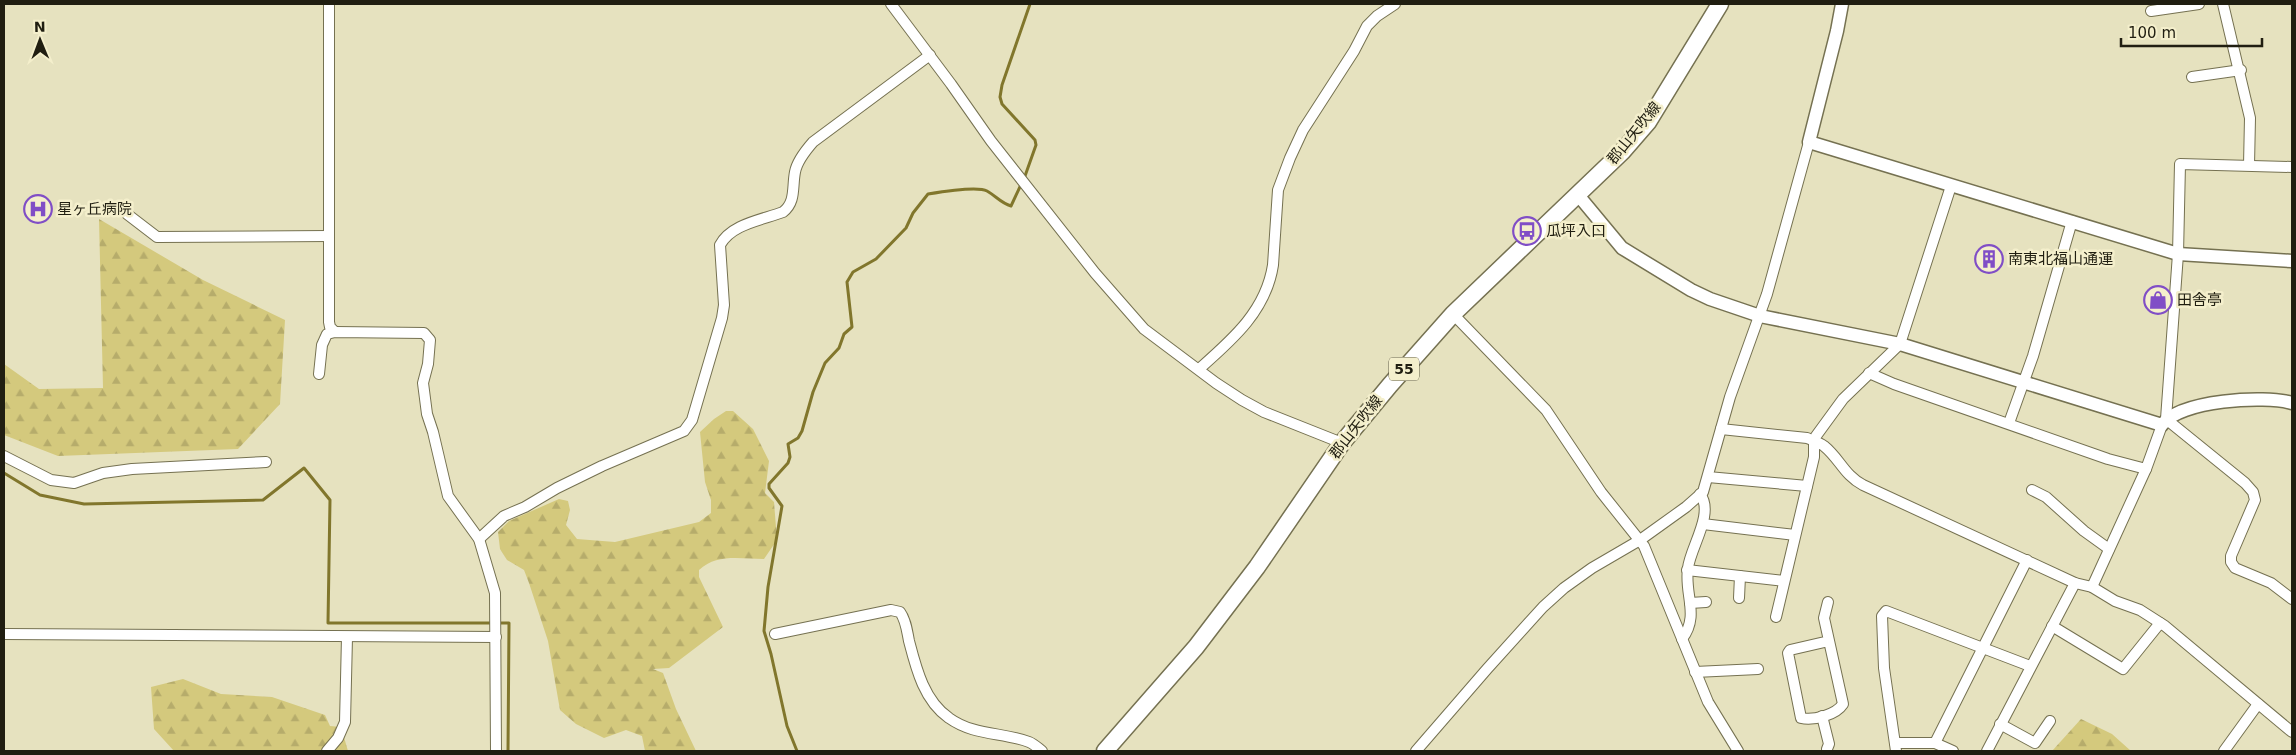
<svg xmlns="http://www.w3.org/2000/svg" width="2296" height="755" font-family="'DejaVu Sans','Noto Sans JP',sans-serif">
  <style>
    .forest { fill: url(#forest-firs) }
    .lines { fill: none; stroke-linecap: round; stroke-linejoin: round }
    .stream { stroke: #81762c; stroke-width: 3 }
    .minor-casing { stroke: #757151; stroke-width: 12 }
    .tertiary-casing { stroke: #757151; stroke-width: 15 }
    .primary-casing { stroke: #757151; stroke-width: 19 }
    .minor { stroke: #fff; stroke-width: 10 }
    .tertiary { stroke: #fff; stroke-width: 12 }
    .primary { stroke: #fff; stroke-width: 16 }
    .labels { text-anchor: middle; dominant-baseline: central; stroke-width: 5; stroke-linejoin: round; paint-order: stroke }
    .shield { fill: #f4efcc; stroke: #605d49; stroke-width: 1 }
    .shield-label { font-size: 14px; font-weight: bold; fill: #201e11 }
    .street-label { font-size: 15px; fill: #201e11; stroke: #f4efcc }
    .poi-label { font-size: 15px; fill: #201e11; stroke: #f4efcc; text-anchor: start }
  </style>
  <defs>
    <pattern id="forest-firs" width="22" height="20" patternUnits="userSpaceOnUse" patternTransform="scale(1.25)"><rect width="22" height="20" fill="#d4c97d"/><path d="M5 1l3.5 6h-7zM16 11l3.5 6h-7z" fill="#b6ac6b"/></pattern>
  </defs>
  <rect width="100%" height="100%" fill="#e6e2bf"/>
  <g class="forest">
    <polygon points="99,219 203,280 285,320 280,404 238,449 58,456 4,435 4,364 39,389 103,388"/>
    <path d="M726,411h7l20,18 16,32 -4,32 9,9 3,38 -13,19c-23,0 -47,-6 -65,11v7l24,50 -54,41 -16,1 10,4 13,36 20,42h-51l-3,-15 -16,-6 -22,8 -28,-14 -16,-14 -12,-69 -19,-58 -5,-13 -17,-10 -7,-11 -2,-17 11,-11 50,-22 9,2 2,9 -4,15 11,14 38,3 84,-20 12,-9v-13l-6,-18 -5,-50 14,-13z"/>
    <polygon points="183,679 221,694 272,697 325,715 330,726 341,727 348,751 174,751 154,729 151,687"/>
    <polygon points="2081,719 2112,734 2131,751 2052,751"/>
  </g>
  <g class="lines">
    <g class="stream">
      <polyline points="4,473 40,495 84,504 263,500 304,468 330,500 328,623 509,623 508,751"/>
      <path d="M797,751l-10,-25 -16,-72 -7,-23 4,-44 14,-81 -13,-18v-4l19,-21 2,-6 -2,-13 10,-6 4,-7 11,-39 12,-29 14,-15 5,-14 8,-7 -5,-45 6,-10 23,-13 30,-31 7,-15 15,-19c12,-2 50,-8 59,-3 9,5 14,12 24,15l14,-30 11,-31 -1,-5 -33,-36 -2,-7 2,-12 28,-81"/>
    </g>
    <defs>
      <g id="minor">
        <polyline points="329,4 329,322 330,327 335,332"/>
        <polyline points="891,4 951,84 991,141 1095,273 1144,329 1216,383 1242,400 1264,412 1342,443"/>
        <polyline points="2223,4 2250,118 2249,165"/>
        <polyline points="2151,11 2199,4"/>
        <polyline points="2192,77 2241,70"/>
        <polyline points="2292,167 2180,164 2178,254 2166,419 2245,483 2253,492 2255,500 2231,556 2231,562 2235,568 2271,583 2292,599"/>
        <polyline points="127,214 157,237 329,236"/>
        <polyline points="1453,314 1546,410 1601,492 1644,546 1708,702 1738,751"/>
        <path d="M1199,369c33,-29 67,-58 74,-104l5,-75 12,-32 13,-28 51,-79 13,-25 10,-10 18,-12"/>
        <polyline points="1869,373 1894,384 2108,459 2146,469"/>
        <polyline points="319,374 322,345 327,334 335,332 424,333 430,340 428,364 423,383 427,414 433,432 448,496 479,539 495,593 496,751"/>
        <polyline points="2009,423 2033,356 2072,221"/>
        <path d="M1721,429l86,9c5,2 13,5 17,8 16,13 20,29 39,39l212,98 17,4 23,14 25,9 25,16 127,106"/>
        <polyline points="4,456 51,480 74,483 103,473 132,469 266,462"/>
        <polyline points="1708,477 1807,486"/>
        <polyline points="2032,490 2046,497 2084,531 2109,549"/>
        <polyline points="1703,524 1795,535"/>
        <path d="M479,539l25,-23 21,-9 32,-19 45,-22 82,-35 8,-11 30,-102 2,-13 -4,-60c11,-21 42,-25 63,-33 13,-10 9,-25 12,-40 2,-11 11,-22 18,-30l117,-87"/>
        <polyline points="1687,570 1784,581"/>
        <polyline points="2092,587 2146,469 2162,425"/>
        <polyline points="1739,598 1740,576"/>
        <path d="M1828,602l-4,16 19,86c-7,11 -30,17 -42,14l-13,-65 2,-3 39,-9"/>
        <polyline points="1690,603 1706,602"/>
        <polyline points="1776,617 1814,457 1814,441 1816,436 1843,399 1900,344 1951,186"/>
        <polyline points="2052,626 2123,669 2160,623"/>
        <polyline points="4,634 496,637"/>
        <path d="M775,634l116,-24 9,2c6,8 7,19 9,29 7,27 15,60 40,77 25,18 54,14 80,24 5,2 9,6 13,9"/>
        <path d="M1682,639c18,-24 2,-44 6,-71 2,-20 27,-55 12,-74"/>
        <polyline points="1695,672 1758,669"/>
        <polyline points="1822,716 1829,744 1827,749"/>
        <polyline points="2000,724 2035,743 2050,721"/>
        <polyline points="1895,743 1935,743 1953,751"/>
        <polyline points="1935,743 2027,560"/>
        <polyline points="327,751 338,738 345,722 347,637"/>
        <polyline points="1416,751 1487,669 1543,607 1564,588 1592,568 1640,540 1686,507 1703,492 1730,397 1767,294 1809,142"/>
        <polyline points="1896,751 1884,668 1882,616 1886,611 2030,666"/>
        <polyline points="1987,751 2075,583"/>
        <polyline points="2224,751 2258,704"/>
      </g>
      <g id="tertiary">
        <polyline points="1842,4 1837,31 1809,142 2178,254 2292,261"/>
        <path d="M1578,195l44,53 69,42 19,9 50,17 140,28 262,81c17,-25 103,-30 130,-22"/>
      </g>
      <polyline id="primary" points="1105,751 1196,647 1257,567 1342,443 1390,385 1453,314 1622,152 1648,122 1720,4"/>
    </defs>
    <use href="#minor" class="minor-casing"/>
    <use href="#tertiary" class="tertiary-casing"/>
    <use href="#primary" class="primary-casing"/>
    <use href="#minor" class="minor"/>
    <use href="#tertiary" class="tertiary"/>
    <use href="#primary" class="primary"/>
  </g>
  <defs>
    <symbol id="hospital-ring" viewBox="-11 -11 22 22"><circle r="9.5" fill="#f4efcc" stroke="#804ec6" stroke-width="1.5"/><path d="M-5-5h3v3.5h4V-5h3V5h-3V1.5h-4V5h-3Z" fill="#804ec6"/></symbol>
    <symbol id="bus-ring" viewBox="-11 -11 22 22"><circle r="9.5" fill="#f4efcc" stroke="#804ec6" stroke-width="1.5"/><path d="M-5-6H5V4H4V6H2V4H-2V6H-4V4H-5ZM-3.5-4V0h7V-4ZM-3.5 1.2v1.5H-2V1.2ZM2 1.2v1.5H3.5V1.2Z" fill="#804ec6"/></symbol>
    <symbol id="building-ring" viewBox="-11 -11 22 22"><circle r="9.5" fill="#f4efcc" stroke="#804ec6" stroke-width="1.5"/><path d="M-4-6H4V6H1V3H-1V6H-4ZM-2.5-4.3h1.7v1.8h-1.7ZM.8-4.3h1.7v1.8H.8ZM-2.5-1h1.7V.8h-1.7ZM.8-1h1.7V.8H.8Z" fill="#804ec6"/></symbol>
    <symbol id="shop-ring" viewBox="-11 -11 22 22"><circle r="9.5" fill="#f4efcc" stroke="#804ec6" stroke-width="1.5"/><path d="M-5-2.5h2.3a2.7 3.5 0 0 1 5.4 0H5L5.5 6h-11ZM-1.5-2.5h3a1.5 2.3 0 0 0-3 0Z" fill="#804ec6"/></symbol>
  </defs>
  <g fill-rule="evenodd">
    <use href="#hospital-ring" x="22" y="193" width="32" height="32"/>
    <use href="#bus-ring" x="1511" y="215" width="32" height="32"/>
    <use href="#building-ring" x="1973" y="243" width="32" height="32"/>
    <use href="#shop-ring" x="2142" y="284" width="32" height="32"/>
  </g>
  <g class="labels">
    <rect class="shield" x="1389" y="357.5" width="30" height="23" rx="4"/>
    <g class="shield-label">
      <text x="1404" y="369">55</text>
    </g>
    <g class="street-label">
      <text transform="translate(1634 133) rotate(-51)">郡山矢吹線</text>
      <text transform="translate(1356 427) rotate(-52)">郡山矢吹線</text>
    </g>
    <g class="poi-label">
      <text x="57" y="209">星ヶ丘病院</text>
      <text x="1546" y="231">瓜坪入口</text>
      <text x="2008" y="259">南東北福山通運</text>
      <text x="2177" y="300">田舎亭</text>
    </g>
  </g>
  <rect width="2296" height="755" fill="none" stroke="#201e11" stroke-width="10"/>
  <g transform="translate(40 40) rotate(359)" stroke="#f4efcc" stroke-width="4" paint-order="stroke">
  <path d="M0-4L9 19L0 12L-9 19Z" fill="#201e11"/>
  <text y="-8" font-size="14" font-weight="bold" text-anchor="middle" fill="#201e11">N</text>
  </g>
  <path d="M2121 38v8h141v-8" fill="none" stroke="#201e11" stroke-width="2.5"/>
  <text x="2128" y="38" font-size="15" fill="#201e11" stroke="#f4efcc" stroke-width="4" paint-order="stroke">100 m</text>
</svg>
